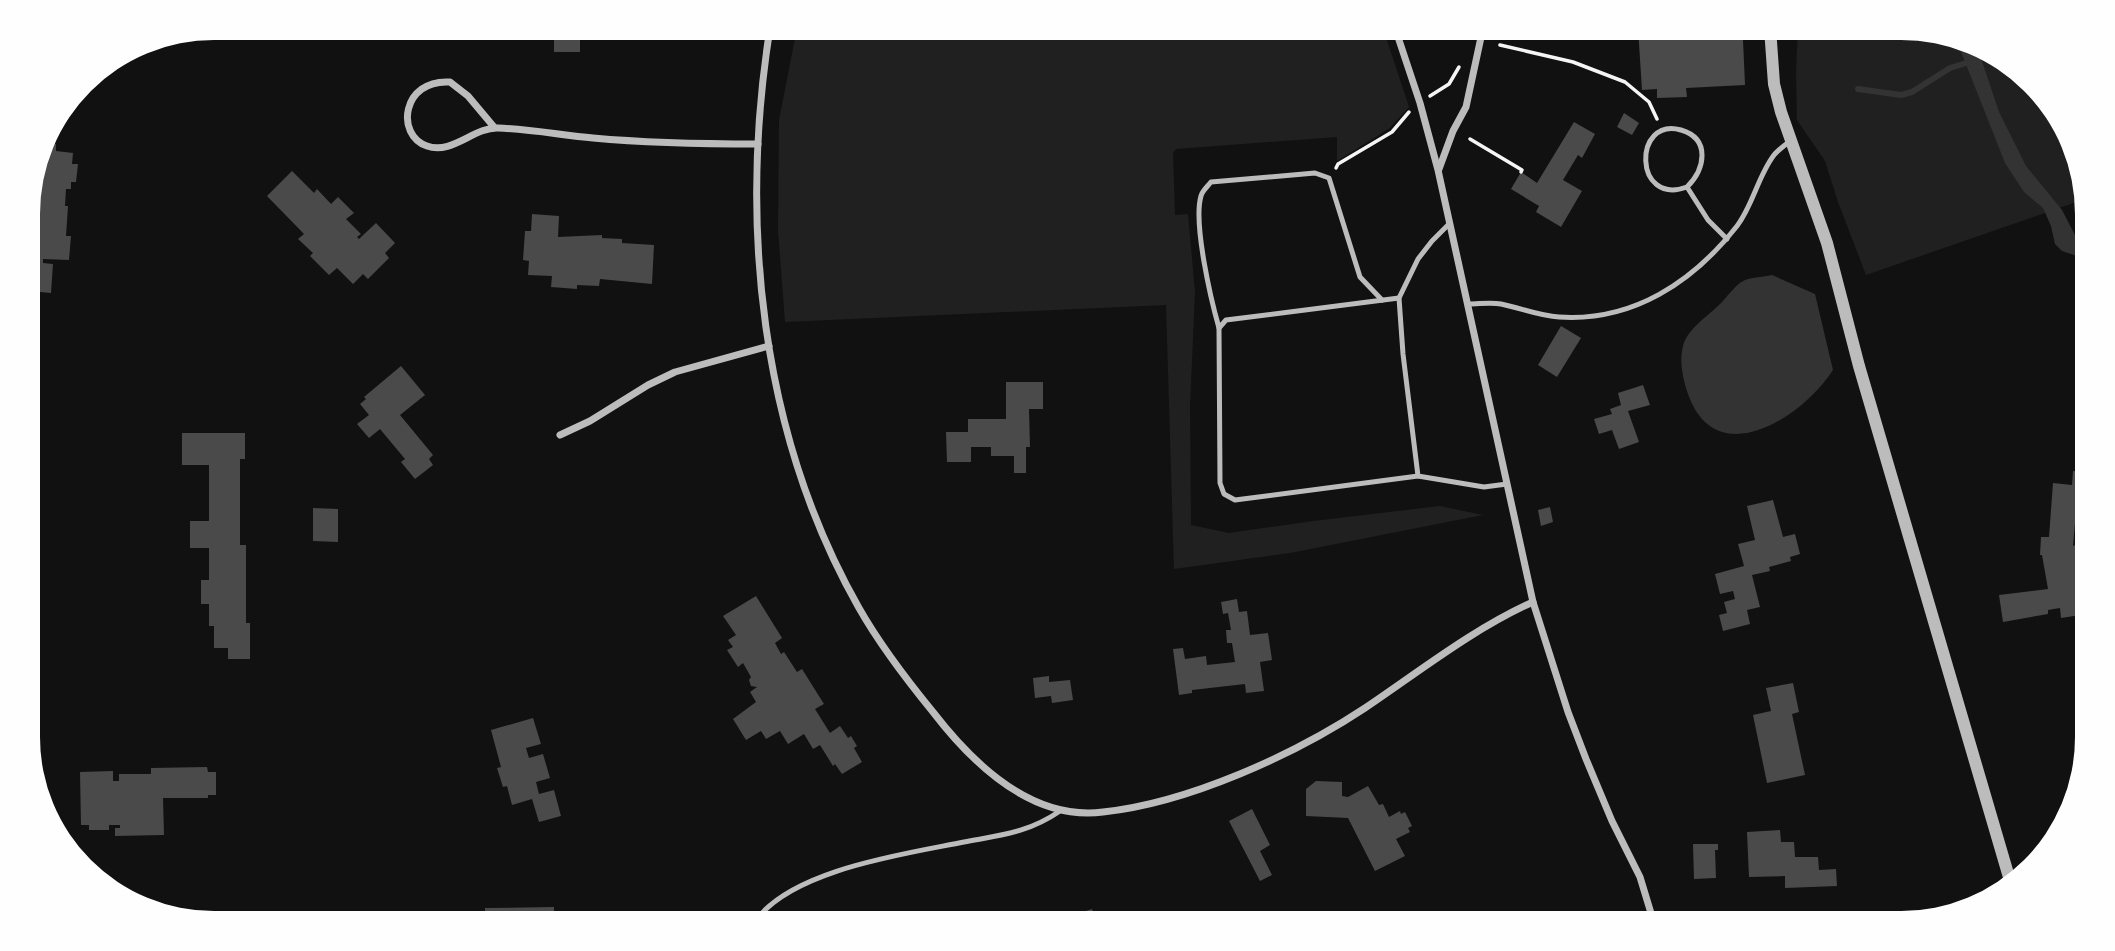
<svg xmlns="http://www.w3.org/2000/svg" width="2115" height="951" font-family="'Space Grotesk',sans-serif">
  <style>
    .green { fill: #202020 }
    .water { fill: #333 }
    .lines { fill: none; stroke-linecap: round; stroke-linejoin: round }
    .stream { stroke: #333; stroke-width: 6 }
    .building { fill: #4a4a4a }
    .path { stroke: #f5f5f5; stroke-width: 3.5 }
    .service { stroke: #bcbcbc; stroke-width: 5 }
    .minor { stroke: #bcbcbc; stroke-width: 7 }
    .tertiary { stroke: #bcbcbc; stroke-width: 12 }
  </style>
  <rect width="100%" height="100%" fill="#111"/>
  <g class="green">
    <polygon points="797,28 1383,28 1409,107 1390,128 1337,161 1337,137 1176,149 1173,153 1175,215 1188,214 1195,292 1190,406 1191,525 1229,533 1313,521 1440,506 1483,515 1290,553 1174,569 1166,305 785,322 778,230 779,120"/>
    <polygon points="1798,28 1901,28 1972,42 2049,101 2085,190 2085,199 1866,275 1838,202 1825,161 1797,120 1796,72"/>
  </g>
  <g class="water">
    <polygon points="1956,39 1972,42 1977,46 1999,112 2026,166 2062,210 2076,237 2086,245 2086,259 2062,251 2055,244 2051,226 2043,208 2024,192 2005,163"/>
    <path d="M1772,275l43,19 18,76c-30,47 -117,104 -145,24 -5,-15 -9,-32 -5,-48 4,-16 23,-29 35,-40 8,-7 17,-22 27,-26 8,-3 18,-3 27,-5z"/>
  </g>
  <g class="lines">
    <polyline class="stream" points="1858,89 1901,95 1912,92 1950,68 1973,61"/>
  </g>
  <g class="building">
    <polygon points="554,28 647,28 647,35 640,35 640,38 622,38 618,37 618,33 605,33 605,40 592,40 592,33 580,33 580,52 554,52"/>
    <polygon points="1638,28 1729,28 1730,40 1743,40 1745,85 1686,88 1687,97 1657,98 1657,89 1642,90"/>
    <polygon points="1624,113 1639,123 1632,135 1617,127"/>
    <polygon points="1574,122 1595,134 1582,158 1578,155 1563,180 1582,191 1561,227 1536,212 1539,206 1511,189 1521,172 1537,183"/>
    <polygon points="44,144 56,144 56,151 73,153 72,164 78,164 76,182 71,182 71,189 66,189 65,206 68,206 66,236 71,236 69,260 43,259 43,263 53,264 51,293 29,291 28,202"/>
    <polygon points="292,171 314,193 317,189 331,204 338,197 354,213 346,219 361,234 357,237 359,239 376,223 395,243 385,253 389,258 368,279 363,274 353,284 337,268 329,275 310,256 313,253 298,239 304,234 267,196"/>
    <polygon points="532,214 559,216 558,237 602,235 602,238 622,239 622,243 654,245 652,284 600,279 599,286 577,285 577,289 551,287 552,276 528,275 529,261 523,260 525,231 531,231"/>
    <polygon points="1561,326 1581,338 1557,377 1538,365"/>
    <polygon points="401,366 425,395 400,415 433,455 429,459 433,465 415,479 401,462 405,459 380,429 369,438 357,424 369,415 360,404 366,399 364,397"/>
    <polygon points="1006,382 1043,382 1043,409 1029,409 1030,447 1026,447 1026,473 1014,473 1014,456 991,456 991,447 971,447 971,462 947,462 946,432 968,432 968,419 1006,419"/>
    <polygon points="1643,385 1650,405 1628,411 1639,442 1619,449 1612,430 1599,434 1594,419 1612,414 1610,409 1621,405 1618,393"/>
    <polygon points="182,433 245,433 245,459 240,459 240,545 246,545 246,623 250,623 250,659 228,659 228,648 214,648 214,626 209,626 209,604 201,604 201,580 209,580 209,548 190,548 190,521 209,521 209,465 182,465"/>
    <polygon points="2073,471 2086,472 2086,524 2075,523 2073,546 2075,545 2087,614 2061,618 2060,608 2048,610 2048,614 2003,622 1999,595 2048,589 2042,555 2040,555 2041,537 2049,537 2053,483 2072,485"/>
    <polygon points="1773,500 1783,537 1795,534 1800,554 1790,557 1791,561 1769,567 1770,571 1752,575 1760,607 1747,610 1750,624 1723,631 1719,615 1727,613 1724,602 1735,599 1733,591 1720,594 1715,574 1744,566 1738,544 1755,540 1747,506"/>
    <polygon points="1550,507 1553,522 1541,526 1538,510"/>
    <polygon points="313,508 338,509 338,542 313,541"/>
    <polygon points="756,596 782,638 775,643 781,654 784,652 797,672 802,669 824,704 815,709 830,733 840,726 848,738 851,736 857,746 854,748 862,762 842,774 835,764 833,766 820,745 813,749 804,734 788,744 780,731 766,739 761,731 746,740 733,719 756,702 750,692 757,687 751,686 749,680 751,677 743,663 738,667 727,650 733,647 728,640 736,635 723,616"/>
    <polygon points="1237,599 1239,612 1247,611 1250,635 1268,633 1272,660 1260,662 1264,691 1246,693 1245,684 1192,690 1192,693 1179,695 1173,649 1183,648 1185,659 1206,656 1207,665 1235,662 1232,643 1227,643 1226,630 1231,630 1228,613 1223,614 1221,602"/>
    <polygon points="1049,676 1049,682 1070,680 1073,700 1052,703 1051,696 1035,698 1033,678"/>
    <polygon points="1793,683 1799,712 1792,714 1805,775 1767,783 1753,715 1771,711 1766,688"/>
    <polygon points="533,718 541,744 526,748 529,758 543,754 550,778 536,782 539,794 554,790 561,816 539,822 532,799 512,805 507,786 503,787 497,768 501,767 491,730"/>
    <polygon points="207,767 208,772 216,772 216,795 208,795 208,798 163,798 164,835 115,836 115,828 120,828 120,825 109,825 109,830 89,830 89,825 81,825 80,772 113,771 113,781 119,781 119,774 151,774 151,768"/>
    <polygon points="1316,781 1342,782 1342,796 1348,797 1368,786 1379,805 1383,804 1389,817 1400,811 1401,814 1405,812 1412,826 1408,828 1410,832 1396,839 1405,856 1375,871 1348,818 1306,816 1306,789"/>
    <polygon points="1252,809 1270,845 1260,851 1272,875 1260,881 1229,821"/>
    <polygon points="1780,830 1781,842 1794,842 1795,857 1818,857 1819,870 1836,869 1837,886 1785,888 1785,876 1749,877 1747,832"/>
    <polygon points="1693,844 1718,844 1718,850 1715,850 1716,878 1694,879"/>
    <polygon points="554,907 554,923 485,923 485,908"/>
    <polygon points="1092,909 1097,923 1072,923 1070,916"/>
  </g>
  <g class="lines">
    <g class="path">
      <polyline points="1500,45 1573,62 1625,82 1649,102 1657,119"/>
      <polyline points="1430,96 1449,84 1459,67"/>
      <polyline points="1470,139 1522,170 1521,172"/>
      <polyline points="1336,168 1338,164 1392,132 1409,112"/>
    </g>
    <g class="service">
      <path d="M1687,187c-54,20 -54,-71 -6,-57 30,9 24,39 6,57l21,33 19,19"/>
      <polyline points="1449,224 1432,241 1418,259 1399,298 1403,354 1418,476 1484,487 1507,484"/>
      <polyline points="1399,298 1226,320 1219,328 1220,483 1224,494 1235,500 1418,476"/>
      <path d="M1469,304c10,0 22,-2 32,0 20,4 38,12 58,13 74,5 134,-35 178,-91 16,-21 21,-50 37,-71 4,-5 11,-10 16,-14"/>
      <path d="M1219,328c-8,-28 -26,-105 -18,-132 1,-5 7,-10 10,-14l104,-9 14,5 31,99 22,23"/>
      <path d="M754,923c35,-53 150,-69 210,-81 37,-7 64,-9 96,-31"/>
    </g>
    <g class="minor">
      <path d="M770,28c-31,195 -10,406 89,580 21,37 47,71 74,104 40,52 99,109 170,100 85,-9 191,-57 262,-104 55,-37 108,-79 168,-106"/>
      <polyline points="1395,28 1420,103 1438,170 1533,602 1568,712 1586,759 1612,821 1640,877 1654,923"/>
      <path d="M494,127l-26,-31 -18,-14c-48,-3 -55,53 -23,64 25,9 47,-19 71,-18 31,1 63,7 95,10 55,5 110,6 165,6"/>
      <polyline points="1439,169 1453,131 1466,107 1483,28"/>
      <polyline points="560,435 590,421 648,385 675,372 769,346"/>
    </g>
    <polyline class="tertiary" points="1770,28 1774,84 1781,112 1827,243 1859,366 2011,884"/>
  </g>
  <path d="M0 0H2115V951H0ZM214 40H1901A174 174 0 0 1 2075 214V737A174 174 0 0 1 1901 911H214A174 174 0 0 1 40 737V214A174 174 0 0 1 214 40Z" fill="#fefefe" fill-rule="evenodd"/>
</svg>
